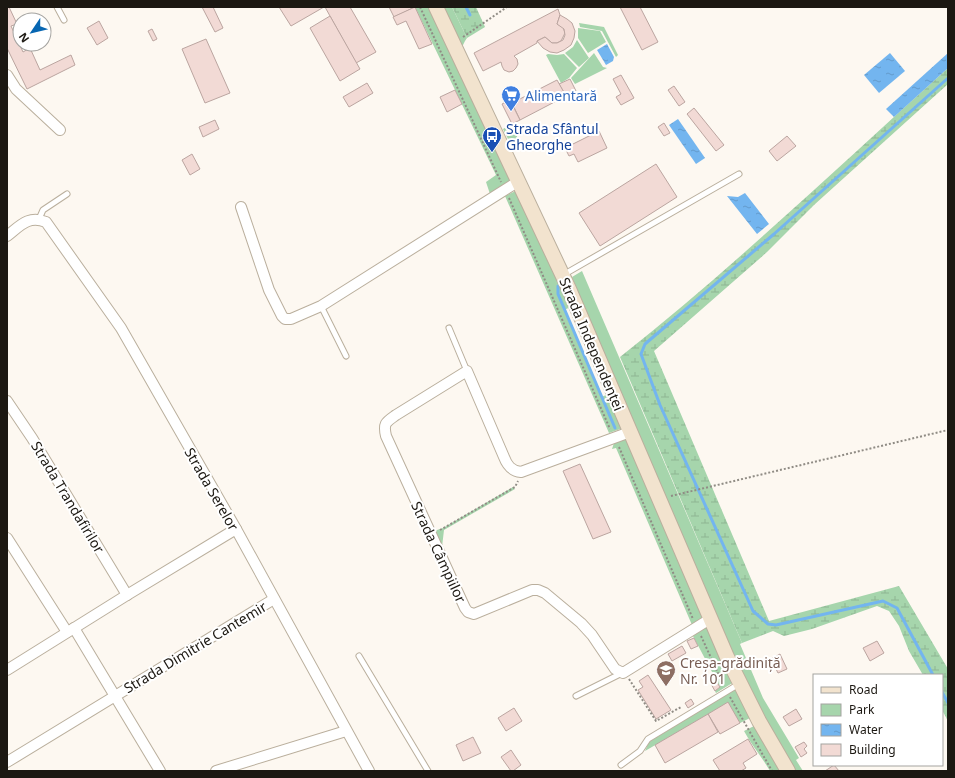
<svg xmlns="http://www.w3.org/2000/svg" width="955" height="778" font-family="'Noto Sans',sans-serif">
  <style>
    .green { fill: #a6d5ac }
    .wetland { fill: url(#wetland-marsh) }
    .water { fill: url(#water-ripples) }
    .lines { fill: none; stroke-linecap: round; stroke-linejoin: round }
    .stream { stroke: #73b5ef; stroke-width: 3 }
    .building { fill: #f2dad5; stroke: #bba5a0 }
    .lane-casing { stroke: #baaf9d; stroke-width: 7 }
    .street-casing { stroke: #baaf9d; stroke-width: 12 }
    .secondary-casing { stroke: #baaf9d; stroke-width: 16 }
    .path { stroke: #908c85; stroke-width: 2; stroke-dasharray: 2 2; stroke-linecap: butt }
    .lane { stroke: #fff; stroke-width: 5 }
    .street { stroke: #fff; stroke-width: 10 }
    .secondary { stroke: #f2e3ce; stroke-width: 14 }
    .labels { text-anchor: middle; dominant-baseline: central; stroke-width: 4; stroke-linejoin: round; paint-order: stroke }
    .shop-label { font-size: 14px; fill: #366cbe; stroke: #fff; text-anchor: start }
    .transit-label { font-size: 14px; fill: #164399; stroke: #fff; text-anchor: start }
    .street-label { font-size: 14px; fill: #1c1812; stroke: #fff }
    .education-label { font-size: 14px; fill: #785e54; stroke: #fff; text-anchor: start }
  </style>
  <defs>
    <pattern id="wetland-marsh" width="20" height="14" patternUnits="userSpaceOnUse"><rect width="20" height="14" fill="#a6d5ac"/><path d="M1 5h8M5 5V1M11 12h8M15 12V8" fill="none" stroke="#8eb693"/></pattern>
    <pattern id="water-ripples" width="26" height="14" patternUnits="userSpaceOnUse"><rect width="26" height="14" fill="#73b5ef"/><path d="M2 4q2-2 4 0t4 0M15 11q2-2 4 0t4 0" fill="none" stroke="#639bcc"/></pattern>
  </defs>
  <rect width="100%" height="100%" fill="#fdf8f1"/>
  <g class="green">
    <polygon points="415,7 430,7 512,180 490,194 486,182 496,175"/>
    <polygon points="442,7 452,7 467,38 465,41 463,45 461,46"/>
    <polygon points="579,23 604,27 618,55 616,57 602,31 580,27"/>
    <polygon points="578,28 600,31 606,42 588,53 578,38"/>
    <polygon points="577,40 589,58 579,67 565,53 573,47"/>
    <polygon points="594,53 603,67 607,68 575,84 571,78"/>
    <polygon points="548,54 557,55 564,54 577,68 569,78 561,83 546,55"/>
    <polygon points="512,124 520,144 511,145 503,129"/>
    <polygon points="518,190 573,306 564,310 601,397 609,394 623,428 609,433 505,196"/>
    <polygon points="582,271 742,643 740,644 763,698 799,758 796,760 803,771 791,771 728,648 572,277"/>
    <polygon points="628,438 703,617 692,625 616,448 612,449 614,443"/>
    <polygon points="513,487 515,489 444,530 442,547 434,531 443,528"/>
    <polygon points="707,626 734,682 716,693 715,691 720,687 693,636"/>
    <polygon points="737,688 752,717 740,723 728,703 645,751 649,742"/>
    <path d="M756,725l25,46h-11c-8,-14 -18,-25 -26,-40z"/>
  </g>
  <g class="wetland">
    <polygon points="452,7 476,7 485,27 467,38"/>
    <path d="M948,68v16l-134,121 -47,47 -113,99 115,270 130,-35 49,83v52l-6,-11v-35h-19l-14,-24 -10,-25 -10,-15 -12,-5 -65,23 -28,7 -11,-5 -31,12 -122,-286c114,-90 220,-192 328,-289z"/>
  </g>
  <g class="water">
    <polygon points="607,44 614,57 613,61 606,65 597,50"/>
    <polygon points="890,53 905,71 879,93 864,75"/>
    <polygon points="948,53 948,68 894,117 886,109"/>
    <polygon points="678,119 705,158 696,164 669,125"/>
    <polygon points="745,193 769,224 757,234 727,196 738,197"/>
  </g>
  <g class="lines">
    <g class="stream">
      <polyline points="466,7 470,15"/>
      <polyline points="558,286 558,294 615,428"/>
      <polyline points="933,675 897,608 883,601 776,625 768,624 753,611 660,405 641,354 645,344 774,234 948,78"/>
      <polyline points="942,692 948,703"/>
    </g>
  </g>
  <g class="building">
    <polygon points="7,7 9,7 17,24 11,26 23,52 30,48 40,70 71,55 75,65 27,89 7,48"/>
    <polygon points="202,7 213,7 223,28 215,32"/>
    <polygon points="279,7 324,7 291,26"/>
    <polygon points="325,7 350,7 376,52 356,63"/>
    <polygon points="389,7 415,7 394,17"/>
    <polygon points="415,7 432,44 419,49 406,21 397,25 393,17"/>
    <polygon points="620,7 640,7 658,42 642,50"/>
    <polygon points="558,9 560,15 557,24 563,27 565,33 561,41 557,43 552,43 545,37 537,41 537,43 514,56 517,59 518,64 516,68 513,71 509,72 504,70 502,66 501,62 483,71 474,53"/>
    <polygon points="560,15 567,19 572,23 575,31 574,38 571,45 564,50 557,53 550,52 543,48 537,41 545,37 552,43 557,43 563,40 565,35 564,29 557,24"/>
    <polygon points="330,16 360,69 340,81 310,28"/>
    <polygon points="99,21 108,38 97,45 87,28"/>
    <polygon points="152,29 157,39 153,41 148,31"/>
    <polygon points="206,39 230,93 205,103 182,49"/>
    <polygon points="621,75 634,98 621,105 616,97 621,94 613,79"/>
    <polygon points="570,79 576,91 566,96 559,84"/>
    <polygon points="557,80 566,96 520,120 512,103"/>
    <polygon points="367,83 373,93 349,107 343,97"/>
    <polygon points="674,86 685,102 679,106 668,90"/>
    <polygon points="455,90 462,104 447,112 440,97"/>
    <polygon points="510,100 520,120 512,124 502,104"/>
    <polygon points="694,108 724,145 716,151 687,114"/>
    <polygon points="215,120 219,129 203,137 199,127"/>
    <polygon points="664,123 670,133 664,136 658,127"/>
    <polygon points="599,131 607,148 578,162 574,154 569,156 565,148"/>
    <polygon points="787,136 796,146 777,161 769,151"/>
    <polygon points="192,154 200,169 190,175 182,160"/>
    <polygon points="656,164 677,197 600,246 579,213"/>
    <polygon points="580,464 611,532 593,539 563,471"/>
    <polygon points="694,638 698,646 691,649 687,641"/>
    <polygon points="877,641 884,653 870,661 863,648"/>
    <polygon points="682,646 686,653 672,661 668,654"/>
    <polygon points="780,654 787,669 778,673 771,659"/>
    <polygon points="648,675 671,710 656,719 638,690 643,687 639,681"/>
    <polygon points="716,681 720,687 715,691 711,684"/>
    <polygon points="691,699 694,704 688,708 685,703"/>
    <polygon points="728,702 740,723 720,734 708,714"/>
    <polygon points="514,708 522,721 506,731 498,718"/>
    <polygon points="796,709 802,719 789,726 783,717"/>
    <polygon points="708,714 718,732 665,763 655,745"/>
    <polygon points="473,737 481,753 463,761 456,745"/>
    <polygon points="748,739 757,754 743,763 746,768 741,771 720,771 713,760"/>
    <polygon points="804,742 807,746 804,749 807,753 801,757 795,747"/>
    <polygon points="511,750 521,765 513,771 511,771 501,757"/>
    <polygon points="834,765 839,771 825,771"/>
  </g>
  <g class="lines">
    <defs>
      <g id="lane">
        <polyline points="57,7 64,20"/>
        <polyline points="39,219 43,210 67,194"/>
        <polyline points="563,275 739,174"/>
        <polyline points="321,306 346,356"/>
        <polyline points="449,328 467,371"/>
        <polyline points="359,656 428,771"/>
        <polyline points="576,696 622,673"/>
        <polyline points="621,765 640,751 648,739 739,684"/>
      </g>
      <g id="street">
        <polyline points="7,75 16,89 60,130"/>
        <polyline points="241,207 269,290 282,316 285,319 291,319 321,306 519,181"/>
        <path d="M7,236c13,-10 21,-21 39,-14l75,106 115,201 133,242"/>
        <polyline points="7,401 32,438 127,595"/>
        <path d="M630,432l-109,40c-10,-1 -14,-7 -17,-15l-37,-86 -71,44c-10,7 -13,8 -10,21l79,172 3,4 6,2 58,-24h6l7,3 36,30 11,12 23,34 8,4 87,-54"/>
        <polyline points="7,538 67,632"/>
        <polyline points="74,628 160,771"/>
        <polyline points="7,670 127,595 236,529"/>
        <polyline points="7,762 274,599"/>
        <polyline points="216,771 346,731"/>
      </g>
      <polyline id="secondary" points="436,7 569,289 727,657 759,721 788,771"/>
    </defs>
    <use href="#lane" class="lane-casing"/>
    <use href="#street" class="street-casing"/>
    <use href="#secondary" class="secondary-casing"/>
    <g class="path">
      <polyline points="420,7 501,182"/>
      <polyline points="463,37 507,7"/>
      <polyline points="509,198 610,429"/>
      <polyline points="619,447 693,619"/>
      <polyline points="671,496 948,430"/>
      <polyline points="440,530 515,487 518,481"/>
      <polyline points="701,636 723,684"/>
      <polyline points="629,679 656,721 681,707"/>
      <polyline points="730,697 772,771"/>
    </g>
    <use href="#lane" class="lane"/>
    <use href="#street" class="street"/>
    <use href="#secondary" class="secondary"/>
  </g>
  <defs>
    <symbol id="supermarket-pin" viewBox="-11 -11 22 30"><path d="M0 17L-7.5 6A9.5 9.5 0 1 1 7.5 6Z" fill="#3f7fe0" stroke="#fff"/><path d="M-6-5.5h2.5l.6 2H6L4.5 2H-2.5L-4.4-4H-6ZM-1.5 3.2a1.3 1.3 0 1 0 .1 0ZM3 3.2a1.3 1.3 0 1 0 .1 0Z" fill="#fff"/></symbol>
    <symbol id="bus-pin" viewBox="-11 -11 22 30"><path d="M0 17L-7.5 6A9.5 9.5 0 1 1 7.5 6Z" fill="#1a4fb4" stroke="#fff"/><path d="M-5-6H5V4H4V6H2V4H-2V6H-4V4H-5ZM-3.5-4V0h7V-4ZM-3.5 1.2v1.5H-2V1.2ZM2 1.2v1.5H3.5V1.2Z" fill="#fff"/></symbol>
    <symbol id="school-pin" viewBox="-11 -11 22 30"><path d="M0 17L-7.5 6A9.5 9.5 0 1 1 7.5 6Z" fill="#8d6e63" stroke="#fff"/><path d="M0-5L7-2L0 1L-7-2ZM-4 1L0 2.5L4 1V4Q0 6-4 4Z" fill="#fff"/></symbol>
  </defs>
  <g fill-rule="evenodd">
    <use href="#supermarket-pin" x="500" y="84" width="22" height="30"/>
    <use href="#bus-pin" x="481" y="125" width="22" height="30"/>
    <use href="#school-pin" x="655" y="659" width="22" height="30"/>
  </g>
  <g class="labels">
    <g class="shop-label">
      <text x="525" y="95">Alimentară</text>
    </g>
    <g class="transit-label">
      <text x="506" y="128">Strada Sfântul<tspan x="506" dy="16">Gheorghe</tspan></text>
    </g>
    <g class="street-label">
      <text transform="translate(592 344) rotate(67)">Strada Independenței</text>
      <text transform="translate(212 489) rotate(60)">Strada Serelor</text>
      <text transform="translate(68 497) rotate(59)">Strada Trandafirilor</text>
      <text transform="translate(439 552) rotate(65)">Strada Câmpiilor</text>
      <text transform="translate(195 647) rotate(-31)">Strada Dimitrie Cantemir</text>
    </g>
    <g class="education-label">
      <text x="680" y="662">Creșa-grădiniță<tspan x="680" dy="16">Nr. 101</tspan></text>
    </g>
  </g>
  <rect width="955" height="778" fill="none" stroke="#1c1812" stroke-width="16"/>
  <rect x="813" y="674" width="130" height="92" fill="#ffffff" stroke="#a4a3a0"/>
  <rect x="821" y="687" width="20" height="6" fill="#f2e3ce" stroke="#a4a3a0"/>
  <text x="849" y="694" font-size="12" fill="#1c1812">Road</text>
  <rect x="821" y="704" width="20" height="12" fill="#a6d5ac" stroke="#a4a3a0"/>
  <text x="849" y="714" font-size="12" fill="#1c1812">Park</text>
  <rect x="821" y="724" width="20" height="12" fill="url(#water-ripples)" stroke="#a4a3a0"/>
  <text x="849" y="734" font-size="12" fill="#1c1812">Water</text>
  <rect x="821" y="744" width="20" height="12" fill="#f2dad5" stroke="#a4a3a0"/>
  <text x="849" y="754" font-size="12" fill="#1c1812">Building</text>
  <g transform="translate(32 32) rotate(235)"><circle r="19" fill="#ffffff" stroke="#a4a3a0"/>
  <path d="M0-3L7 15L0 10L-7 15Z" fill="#0766b2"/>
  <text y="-6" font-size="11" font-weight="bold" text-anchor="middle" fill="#1c1812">N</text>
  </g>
</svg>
